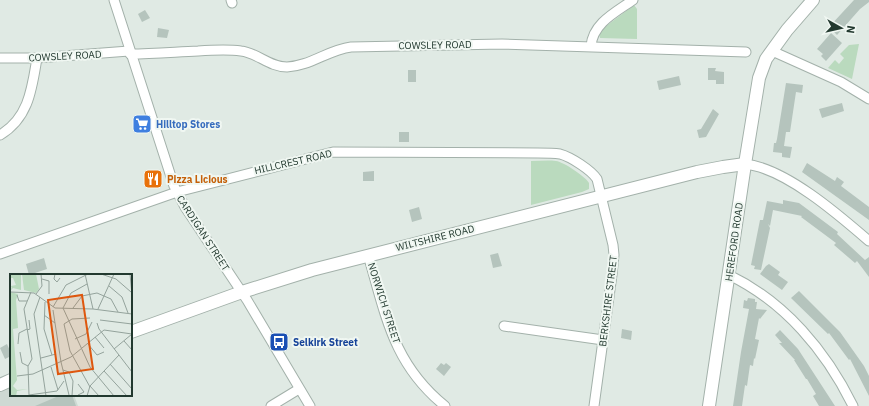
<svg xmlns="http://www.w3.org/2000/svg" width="869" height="406" font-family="'IBM Plex Sans',sans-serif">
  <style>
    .built { fill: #ced9d3 }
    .green { fill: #badabe }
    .building { fill: #b5c4bd }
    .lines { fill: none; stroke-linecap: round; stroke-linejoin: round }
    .minor-casing { stroke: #a3b1aa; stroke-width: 11 }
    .tertiary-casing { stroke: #a3b1aa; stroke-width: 14 }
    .minor { stroke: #fff; stroke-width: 9 }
    .tertiary { stroke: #fff; stroke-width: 12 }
    .labels { text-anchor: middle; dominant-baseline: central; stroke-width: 4; stroke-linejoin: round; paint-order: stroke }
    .street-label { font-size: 10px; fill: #22392f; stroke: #f0f7f2 }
    .shop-label { font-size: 10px; font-weight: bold; fill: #366cbe; stroke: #f0f7f2; text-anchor: start }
    .food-label { font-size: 10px; font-weight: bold; fill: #c56008; stroke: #f0f7f2; text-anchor: start }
    .transit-label { font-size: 10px; font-weight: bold; fill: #164399; stroke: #f0f7f2; text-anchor: start }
    .inset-road { fill: none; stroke: #94a39c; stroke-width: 1 }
    .view { fill: #de570e; fill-opacity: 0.15; stroke: #de570e; stroke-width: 2 }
    .inset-edge { fill: none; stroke: #22392f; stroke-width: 2 }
  </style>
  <rect width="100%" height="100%" fill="#e0eae4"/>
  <polygon class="built" points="11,384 11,395 74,395 78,406 0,406 0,389"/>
  <g class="green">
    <polygon points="634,5 637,9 637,39 600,38 599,34 601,30"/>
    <polygon points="859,44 852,79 828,68 835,60 839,64 844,58 840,54 849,45"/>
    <path d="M531,161c8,0 17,-1 25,0 8,1 30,16 33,22v6l-7,3 -51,13z"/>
  </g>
  <g class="building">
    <polygon points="854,0 869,0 869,2 860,9 837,35 829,27"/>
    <polygon points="145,10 150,18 142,22 138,14"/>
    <polygon points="158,28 169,30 167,38 157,37"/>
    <polygon points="831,33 842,43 826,61 821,56 823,54 817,49"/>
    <polygon points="708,68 716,68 715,71 724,72 724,84 716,84 716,80 708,80"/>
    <rect x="408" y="70" width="8" height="12"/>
    <polygon points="679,76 681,85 659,90 657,81"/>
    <polygon points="786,83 803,85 802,93 796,92 790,132 786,132 784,146 792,147 790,158 782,157 782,153 773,152 774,143 776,143 777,139"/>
    <polygon points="842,103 844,111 822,118 819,109"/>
    <polygon points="713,109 719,114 706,137 699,138 697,130 701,129"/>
    <rect x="399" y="132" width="10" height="10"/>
    <polygon points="807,163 835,181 837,177 844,182 841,186 869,207 869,220 802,172"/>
    <polygon points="374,171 374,181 363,181 363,172"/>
    <polygon points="783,200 799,203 838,232 837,234 865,260 869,257 869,277 857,261 855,263 834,245 836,243 801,217 802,216 773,210 770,226 768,224 770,228 761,270 754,269 755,266 751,265 760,220 763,220 767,201 783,204"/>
    <polygon points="419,207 422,219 412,222 409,210"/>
    <polygon points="498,253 502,266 493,268 490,255"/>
    <polygon points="44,258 47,269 29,275 26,264"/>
    <polygon points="769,264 780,272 778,275 788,282 782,290 760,274 766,266"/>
    <polygon points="799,291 840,332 864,366 869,376 869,396 850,359 849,360 829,333 828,334 791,298"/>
    <polygon points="748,298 755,299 755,302 757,302 756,309 767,310 760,319 759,318 755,339 759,340 755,359 754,358 753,366 750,365 747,386 745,385 742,406 733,406 741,352 749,309 743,308 744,300 747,301"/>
    <polygon points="622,329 632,331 631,340 621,338"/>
    <polygon points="780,330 798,349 835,406 819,406 813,396 816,394 807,379 806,379 794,360 795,360 779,343 782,343 775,335"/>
    <polygon points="7,344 11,353 11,356 5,359 0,348"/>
    <polygon points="441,363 444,365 446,363 451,367 444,376 436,369"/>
    <polygon points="61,395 72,395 76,406 35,406"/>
  </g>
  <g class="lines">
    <defs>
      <g id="minor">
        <polyline points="114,0 174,186 185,207 247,300 310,406"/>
        <polyline points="231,0 232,3"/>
        <path d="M591,46c2,-23 25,-34 42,-46"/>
        <polyline points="772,51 841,82 869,99"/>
        <path d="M130,54c23,0 45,-2 68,-3 14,-1 29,-2 43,0 17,2 28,16 46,16 23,-1 41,-17 64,-20l151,-3 244,8"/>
        <polyline points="0,58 37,58 129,51"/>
        <path d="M0,135c29,-17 32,-47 37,-77"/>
        <path d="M745,164c40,4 94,51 124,77"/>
        <path d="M0,254l177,-62 156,-40 205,1c7,0 15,0 22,1 11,3 31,16 37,25l16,66 1,10 -2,20 -18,131"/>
        <path d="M368,255c18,61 25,109 77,151"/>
        <path d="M729,275c56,27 97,76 124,131"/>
        <polyline points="504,326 603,340"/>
        <polyline points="271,406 299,389"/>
      </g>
      <g id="tertiary">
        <polyline points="131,332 242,292 312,270 697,172 723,167 745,164"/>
        <polyline points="0,385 11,380"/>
        <polyline points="709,406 745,164 759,78 766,59 787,30 813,0"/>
      </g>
    </defs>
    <use href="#minor" class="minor-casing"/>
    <use href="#tertiary" class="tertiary-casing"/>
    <use href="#minor" class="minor"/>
    <use href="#tertiary" class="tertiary"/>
  </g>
  <defs>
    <symbol id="supermarket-square" viewBox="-11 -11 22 22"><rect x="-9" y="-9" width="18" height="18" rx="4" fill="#3f7fe0" stroke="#f0f7f2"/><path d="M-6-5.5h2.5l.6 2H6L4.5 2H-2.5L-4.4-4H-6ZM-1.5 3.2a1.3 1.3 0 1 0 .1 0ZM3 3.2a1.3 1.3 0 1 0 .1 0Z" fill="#fff"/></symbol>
    <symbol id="restaurant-square" viewBox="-11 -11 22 22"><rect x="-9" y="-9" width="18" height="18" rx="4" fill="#e8710a" stroke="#f0f7f2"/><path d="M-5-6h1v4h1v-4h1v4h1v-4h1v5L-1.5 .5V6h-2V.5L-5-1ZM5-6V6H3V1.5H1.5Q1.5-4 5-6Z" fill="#fff"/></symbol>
    <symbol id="bus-square" viewBox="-11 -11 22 22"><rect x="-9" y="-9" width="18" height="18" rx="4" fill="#1a4fb4" stroke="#f0f7f2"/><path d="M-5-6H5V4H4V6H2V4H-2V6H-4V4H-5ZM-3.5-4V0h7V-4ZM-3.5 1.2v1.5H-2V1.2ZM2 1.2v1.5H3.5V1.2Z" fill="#fff"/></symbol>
  </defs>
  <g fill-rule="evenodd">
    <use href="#supermarket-square" x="131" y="113" width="22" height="22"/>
    <use href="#restaurant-square" x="142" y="168" width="22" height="22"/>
    <use href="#bus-square" x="268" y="331" width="22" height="22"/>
  </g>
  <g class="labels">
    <g class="street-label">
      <text transform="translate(435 45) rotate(-1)">COWSLEY ROAD</text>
      <text transform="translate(65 56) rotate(-3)">COWSLEY ROAD</text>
      <text transform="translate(293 162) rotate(-13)">HILLCREST ROAD</text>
      <text transform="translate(203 233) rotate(57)">CARDIGAN STREET</text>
      <text transform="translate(435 238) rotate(-14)">WILTSHIRE ROAD</text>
      <text transform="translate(734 242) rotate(-82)">HEREFORD ROAD</text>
      <text transform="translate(608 301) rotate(-83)">BERKSHIRE STREET</text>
      <text transform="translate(384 303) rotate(72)">NORWICH STREET</text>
    </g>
    <g class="shop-label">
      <text x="156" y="124">Hilltop Stores</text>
    </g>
    <g class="food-label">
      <text x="167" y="179">Pizza Licious</text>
    </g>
    <g class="transit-label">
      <text x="293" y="342">Selkirk Street</text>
    </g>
  </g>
  <g transform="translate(10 274)">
    <rect width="122" height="122" fill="#e0eae4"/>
    <path d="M0,0h11v16l-8,-2 -3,3v-4l2,2 -1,-3 5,-1 -3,-7h-3zM12,0h14l3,15 -3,4 -12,-3zM0,18l8,2 -2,6 2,28 -5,1 4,51 -4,6 4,4 11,-1 -11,2 -1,5h-6z" fill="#badabe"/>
    <path class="inset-road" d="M45,0l-1,5 3,3 3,-4M75,0l8,35M91,0l15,5 15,13M120,0l2,21M32,5l7,2v13M77,10l-16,9 -8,15 27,59 24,29M99,12l13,11 6,16M0,18l24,1 21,15 38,1 39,5M26,20l6,-8 -1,-12M7,21l2,6h8M30,23l-6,17 12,82M35,28l-1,27 8,26M43,33l13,-22 22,-11M63,34l9,-12 15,-3 14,6 7,13M88,35l16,-35M43,36l8,52M34,41l11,8M90,46l32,4M87,49l2,6 33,43M17,56l3,-1 -1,-9M85,63l9,11M65,65l11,-5 6,-12M114,67l8,9M8,70l1,-11 8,-4M78,70l9,11 7,-3M104,75l18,-15M10,78l2,11 6,3M31,84l15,-4M51,88l8,33M100,90l22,25M18,92l4,-7 -8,-50 7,-17M18,92l1,29M41,93l7,23M53,96l6,2 4,9 -1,15M94,97l23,25M7,102l16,-2 38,-17 33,-27 28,4M80,112l9,10M80,113l-20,-36 -6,-27 8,-5 18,-1M19,121l28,-4 7,-10M68,121l6,-3 -6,-8M77,122l3,-10 29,-31"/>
    <path class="view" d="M72,21l11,74 -35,5 -10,-74z"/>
    <rect width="122" height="122" class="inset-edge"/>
  </g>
  <g transform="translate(841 28) rotate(98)" stroke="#f0f7f2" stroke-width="3" paint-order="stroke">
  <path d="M0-3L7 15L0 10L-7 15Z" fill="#22392f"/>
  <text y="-6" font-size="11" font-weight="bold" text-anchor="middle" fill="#22392f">N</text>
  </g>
</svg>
